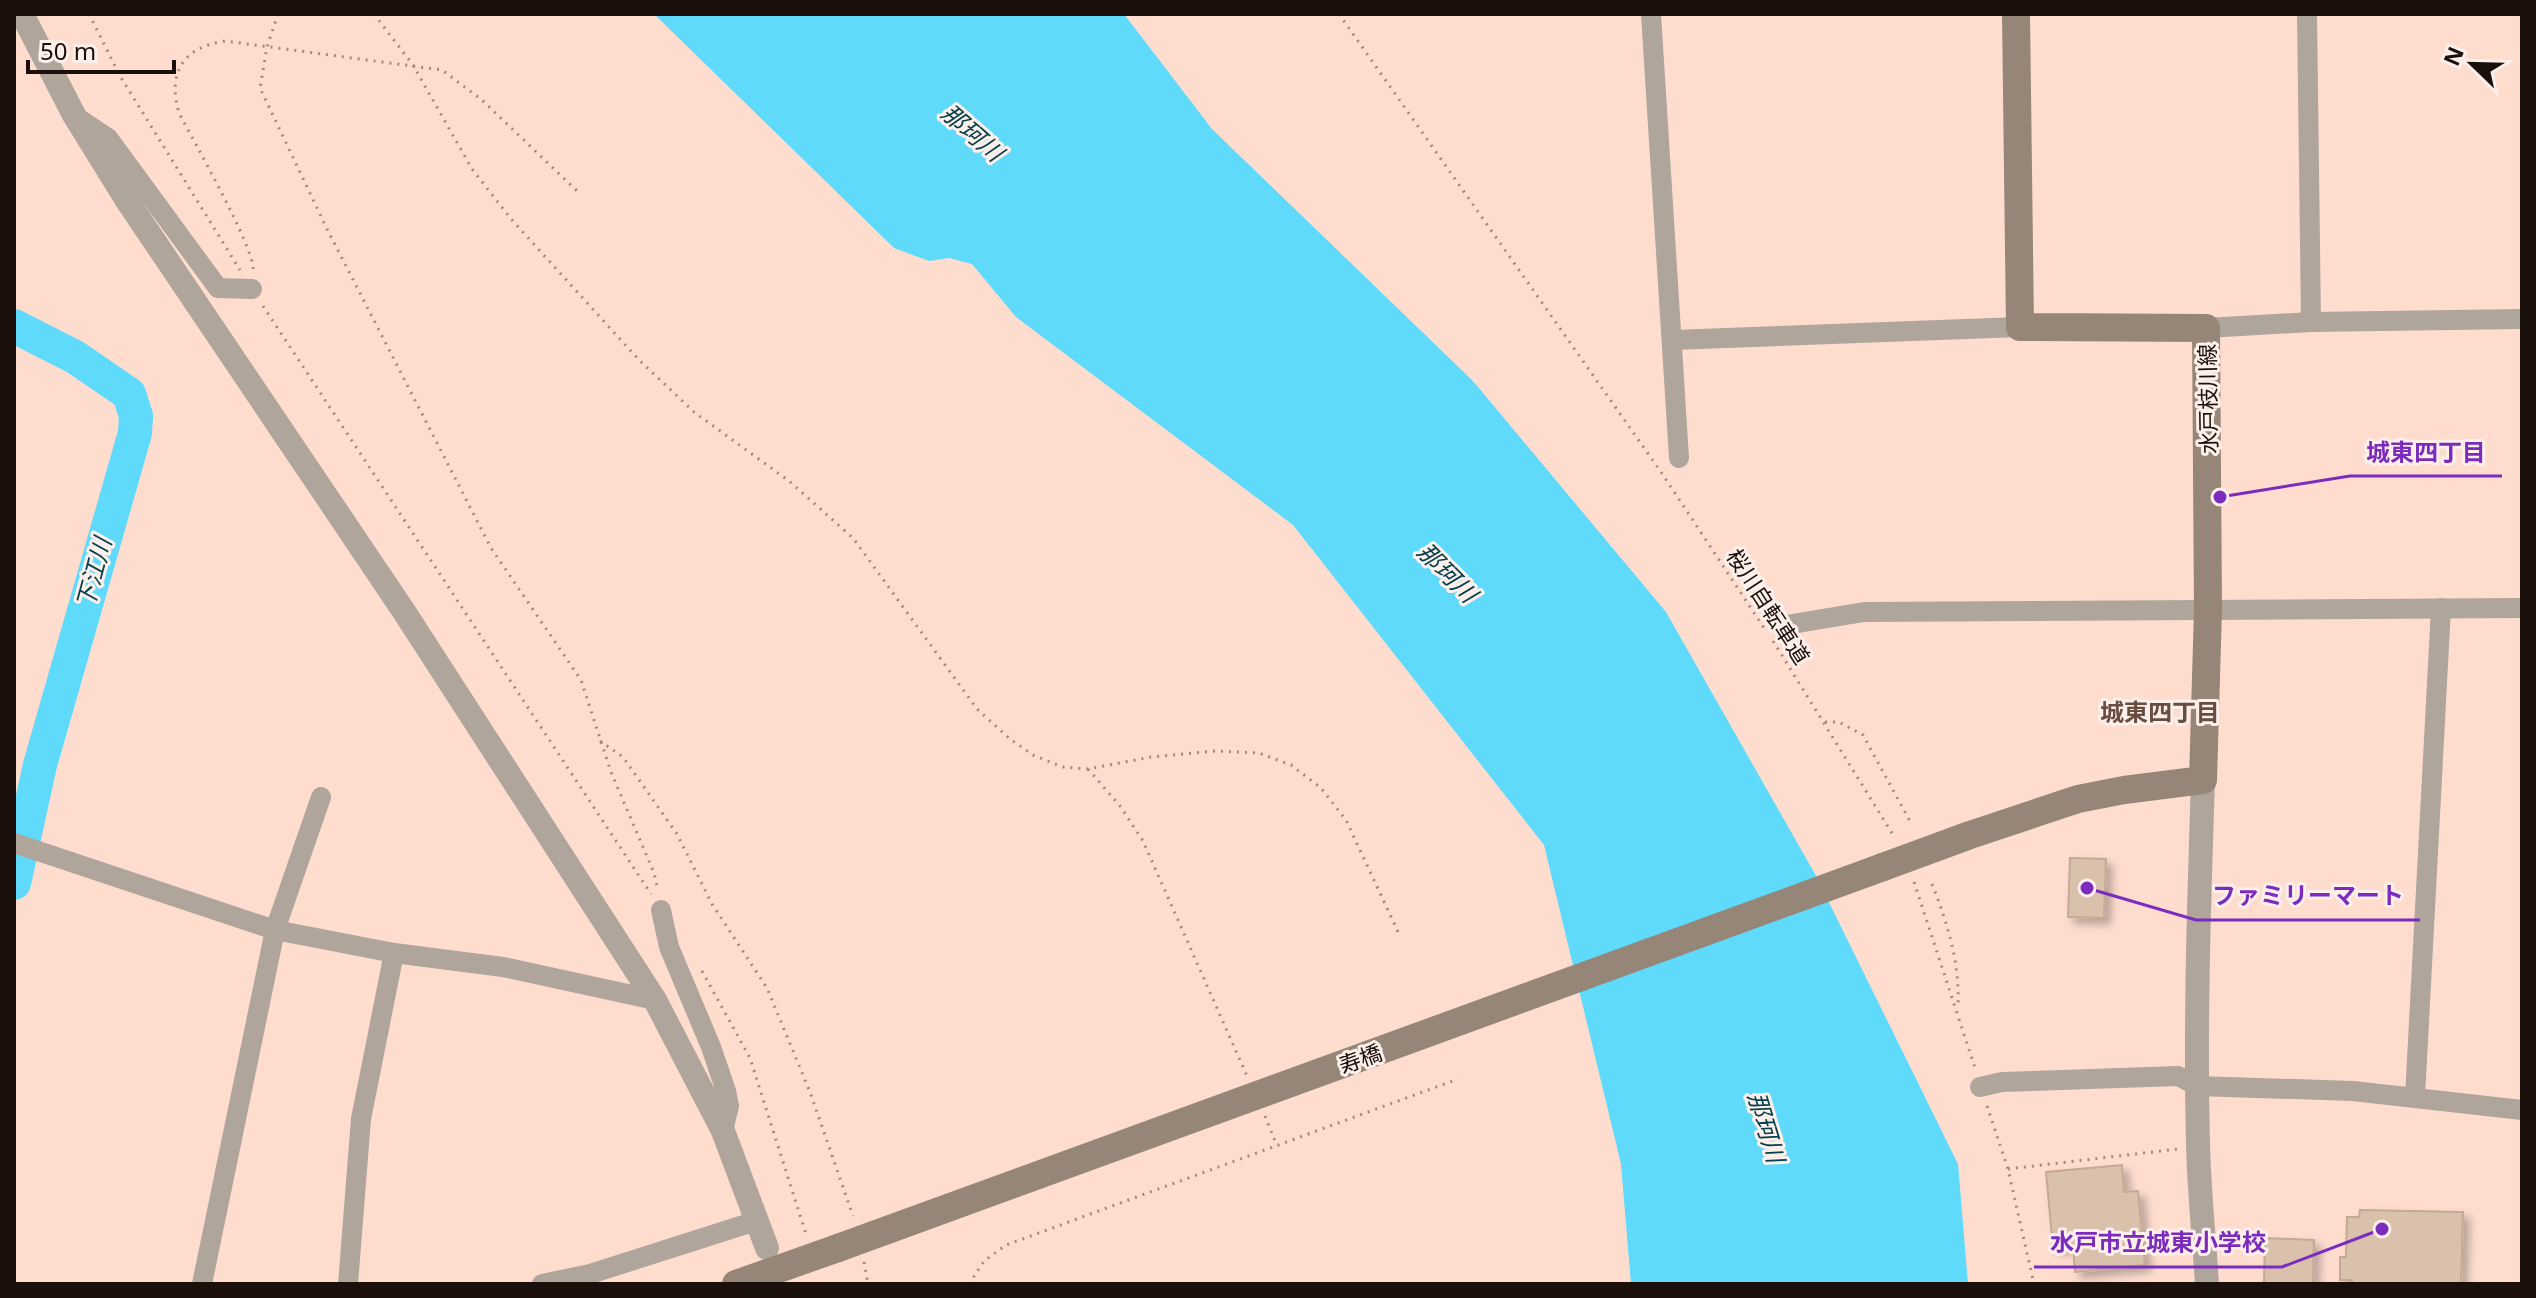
<svg xmlns="http://www.w3.org/2000/svg" width="2536" height="1298" font-family="'Noto Sans','Noto Sans JP',sans-serif">
  <style>
    .water { fill: #5fdafb }
    .lines { fill: none; stroke-linecap: round; stroke-linejoin: round }
    .river { stroke: #5fdafb; stroke-width: 34 }
    .building { fill: #dac1ab; stroke: #c2aa94; stroke-width: 2; filter: url(#shadow) }
    .path { stroke: #a28a7f; stroke-width: 3; stroke-dasharray: 2 6; stroke-linecap: butt }
    .minor { stroke: #afa59b; stroke-width: 20 }
    .tertiary { stroke: #afa59b; stroke-width: 24 }
    .secondary { stroke: #958677; stroke-width: 28 }
    .secondary-bridge { stroke: #958677; stroke-width: 28 }
    .labels { text-anchor: middle; dominant-baseline: central; stroke-width: 6; stroke-linejoin: round; paint-order: stroke }
    .street-label { font-size: 22px; fill: #1a0f0a; stroke: #fdefe9 }
    .water-label { font-size: 24px; font-style: italic; fill: #05404d; stroke: #fdefe9 }
    .neighbourhood-label { font-size: 24px; font-weight: bold; fill: #684d41; stroke: #fdefe9 }
    .leader { fill: none; stroke: #7b2cbf; stroke-width: 3 }
    .callout-dot { fill: #7b2cbf; stroke: #fdefe9; stroke-width: 3 }
    .callout-label { font-size: 24px; text-anchor: middle; font-weight: bold; fill: #7b2cbf; stroke: #fdefe9; stroke-width: 6; stroke-linejoin: round; paint-order: stroke }
  </style>
  <defs>
    <filter id="shadow"><feDropShadow dx="6" dy="6" stdDeviation="4" flood-color="#0004"/></filter>
  </defs>
  <rect width="100%" height="100%" fill="#feddcf"/>
  <polygon class="water" points="654,14 1124,14 1212,129 1473,381 1666,612 1815,874 1958,1164 1968,1284 1631,1284 1621,1164 1544,845 1293,525 1016,317 972,264 949,258 929,261 894,248"/>
  <g class="lines">
    <polyline class="river" points="14,326 75,357 129,394 136,416 135,433 40,765 14,883"/>
  </g>
  <g class="building">
    <polygon points="2070,858 2106,859 2104,918 2068,917"/>
    <polygon points="2122,1165 2124,1192 2138,1191 2145,1265 2075,1272 2073,1246 2053,1248 2046,1172"/>
    <polygon points="2360,1210 2463,1212 2461,1284 2352,1284 2352,1280 2340,1280 2340,1257 2346,1257 2347,1217 2359,1217"/>
    <polygon points="2265,1238 2314,1240 2313,1284 2264,1284"/>
  </g>
  <g class="lines">
    <g class="path">
      <polyline points="89,14 120,76 240,270"/>
      <polyline points="278,14 267,47 260,88 327,229 491,548 581,680 611,772 654,873 658,890"/>
      <polyline points="374,14 413,65 472,169 511,219 639,360 694,412 789,481 853,538 977,709 1010,739 1033,755 1063,767 1088,769 1151,757 1215,751 1259,753 1291,765 1321,788 1346,820 1400,936"/>
      <polyline points="1339,14 1661,472 1766,631"/>
      <path d="M253,269c1,-22 -60,-129 -74,-156 -12,-40 4,-66 46,-72l217,29 40,30 95,91"/>
      <polyline points="263,306 651,894"/>
      <polyline points="1773,641 1895,838"/>
      <polyline points="1825,722 1839,722 1863,735 1912,825"/>
      <polyline points="600,741 623,757 677,834 712,904 767,988 810,1092 853,1216"/>
      <polyline points="1088,769 1120,806 1143,841 1247,1076"/>
      <polyline points="1914,882 1975,1068"/>
      <path d="M1932,884c16,41 28,79 26,123"/>
      <polyline points="702,971 750,1058 806,1234"/>
      <polyline points="1987,1106 2008,1169 2034,1284"/>
      <polyline points="1265,1116 1277,1146"/>
      <polyline points="2008,1169 2178,1149"/>
      <polyline points="864,1262 868,1284"/>
      <polyline points="969,1284 984,1261 1006,1245 1458,1079"/>
    </g>
    <g class="minor">
      <polyline points="1651,14 1679,458"/>
      <polyline points="2307,14 2311,322"/>
      <polyline points="78,118 108,138 218,288 252,289"/>
      <polyline points="2206,328 2311,322 2522,319"/>
      <polyline points="1673,340 2020,327"/>
      <polyline points="1786,625 1864,612 2522,608"/>
      <polyline points="14,843 275,930 394,953 503,967 655,1000"/>
      <polyline points="661,910 669,947 711,1047 726,1091 729,1106 723,1131"/>
      <polyline points="1980,1087 2002,1082 2178,1076 2197,1086 2353,1091 2522,1110"/>
      <polyline points="2415,1097 2441,608"/>
      <polyline points="202,1284 275,930 321,797"/>
      <polyline points="348,1284 361,1119 394,953"/>
      <polyline points="542,1284 590,1274 756,1221"/>
    </g>
    <g class="tertiary">
      <polyline points="22,14 74,115 126,199 403,610 655,1000 723,1131 767,1248"/>
      <path d="M2203,780c-4,121 -8,242 -5,363 1,47 6,94 9,141"/>
    </g>
    <g class="secondary">
      <polyline points="1883,867 1970,835 2078,799 2124,790 2203,780 2208,609 2206,328 2020,327 2016,14"/>
      <polyline points="736,1284 838,1248"/>
    </g>
    <polyline class="secondary-bridge" points="838,1248 1883,867"/>
  </g>
  <g class="labels">
    <g class="street-label">
      <text transform="translate(2207 399) rotate(-91)">水戸枝川線</text>
      <text transform="translate(1769 606) rotate(57)">桜川自転車道</text>
      <text transform="translate(1360 1058) rotate(-20)">寿橋</text>
    </g>
    <g class="water-label">
      <text transform="translate(973 132) rotate(41)">那珂川</text>
      <text transform="translate(1448 572) rotate(45)">那珂川</text>
      <text transform="translate(93 573) rotate(-75)">下江川</text>
      <text transform="translate(1767 1127) rotate(73)">那珂川</text>
    </g>
    <g class="neighbourhood-label">
      <text x="2160" y="711">城東四丁目</text>
    </g>
  </g>
  <path class="leader" d="M2220 497L2350 476H2502M2087 888L2196 920H2420M2382 1229L2282 1267H2034"/>
  <g class="callout-dot">
    <circle cx="2220" cy="497" r="8"/>
    <circle cx="2087" cy="888" r="8"/>
    <circle cx="2382" cy="1229" r="8"/>
  </g>
  <g class="callout-label">
    <text x="2426" y="461">城東四丁目</text>
    <text x="2308" y="904">ファミリーマート</text>
    <text x="2158" y="1251">水戸市立城東小学校</text>
  </g>
  <rect width="2536" height="1298" fill="none" stroke="#1a0f0a" stroke-width="32"/>
  <g transform="translate(2472 64) rotate(293)" stroke="#fdefe9" stroke-width="6" paint-order="stroke">
  <path d="M0-6L14 30L0 20L-14 30Z" fill="#1a0f0a"/>
  <text y="-12" font-size="22" font-weight="bold" text-anchor="middle" fill="#1a0f0a">N</text>
  </g>
  <path d="M28 60v12h146v-12" fill="none" stroke="#1a0f0a" stroke-width="4"/>
  <text x="40" y="60" font-size="24" fill="#1a0f0a" stroke="#fdefe9" stroke-width="6" paint-order="stroke">50 m</text>
</svg>
